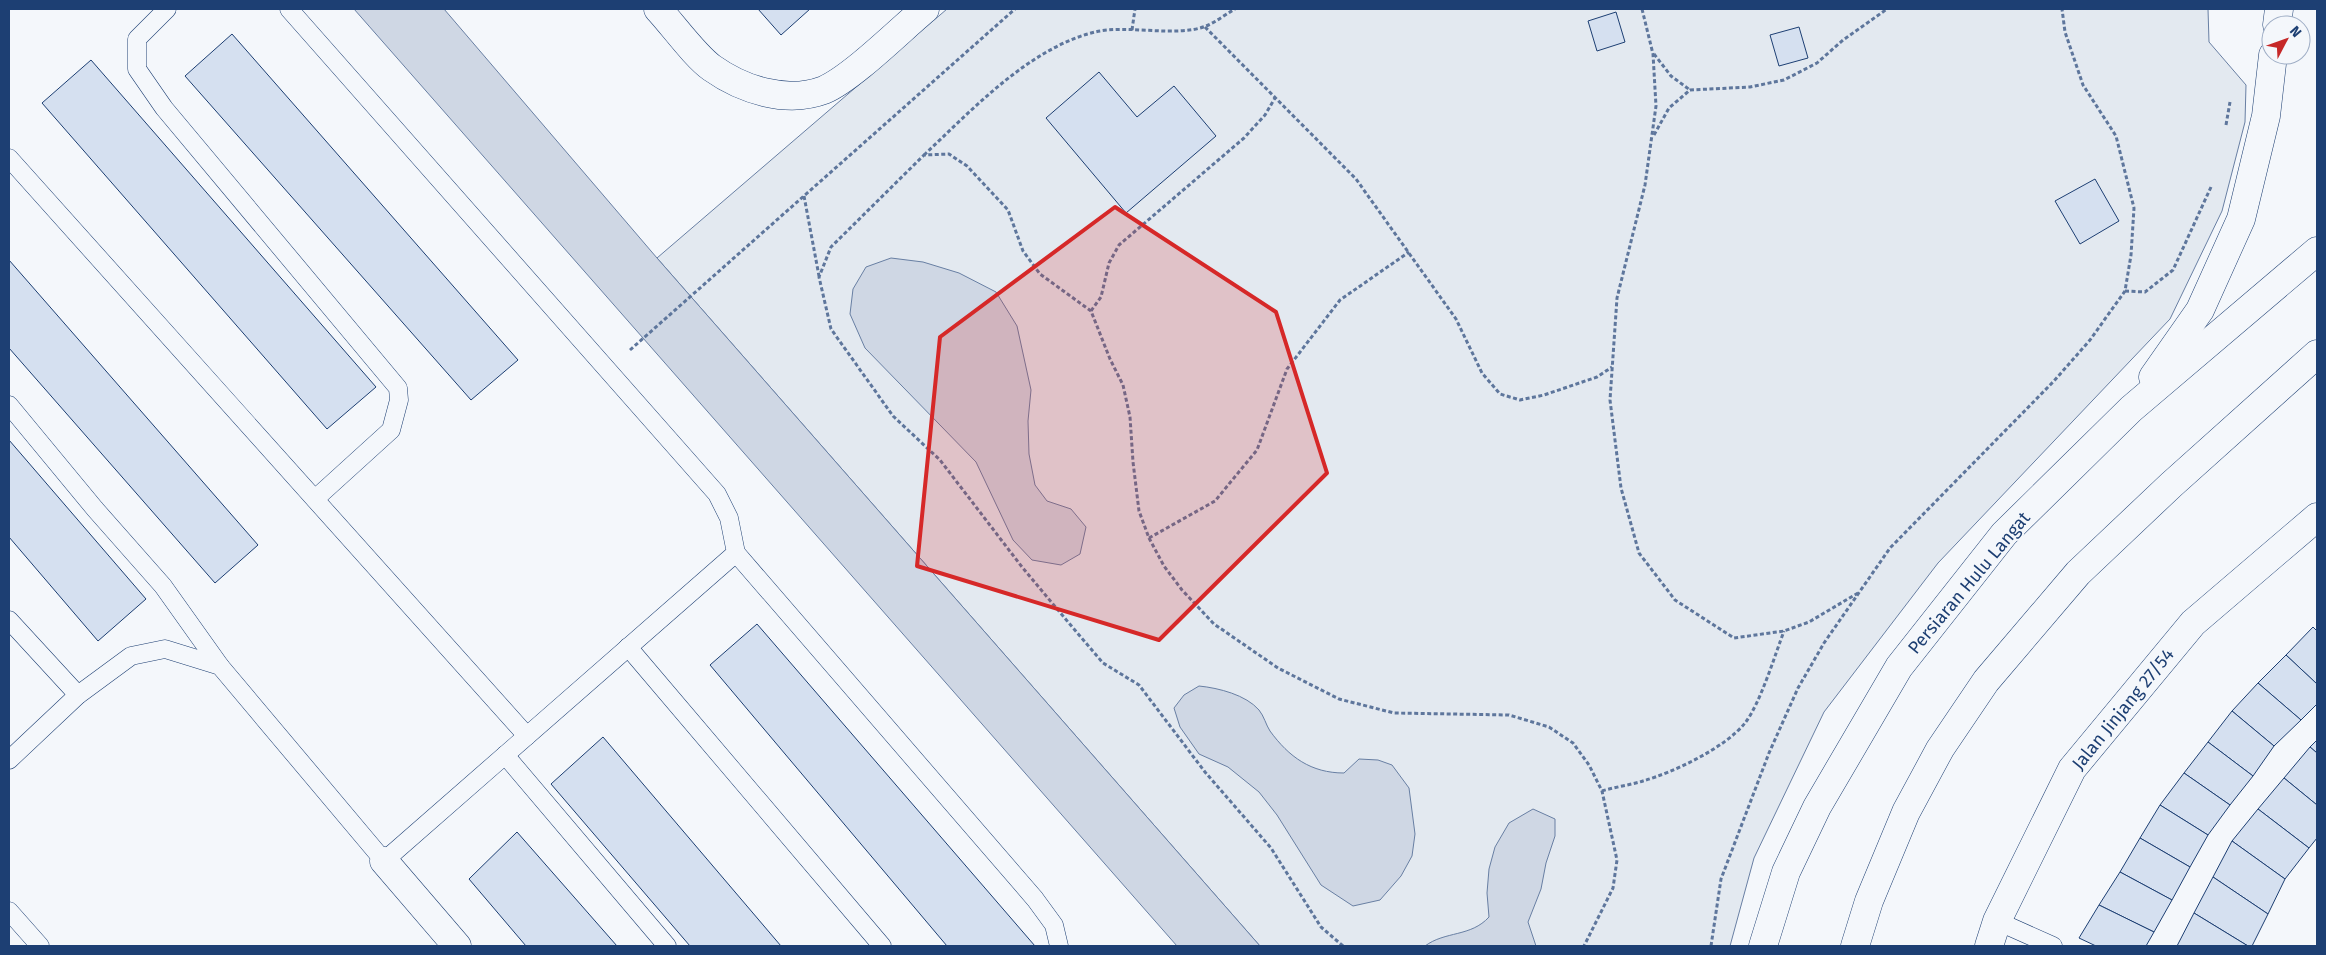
<svg xmlns="http://www.w3.org/2000/svg" width="2326" height="955" font-family="'Fira Sans',sans-serif">
  <style>
    .green { fill: #e3e9f0; stroke: #687fa3 }
    .water { fill: #cfd7e4; stroke: #687fa3 }
    .building { fill: #d5e0f0; stroke: #1d3f73 }
    .lines { fill: none; stroke-linecap: round; stroke-linejoin: round }
    .service-casing { stroke: #1d3f73; stroke-width: 19 }
    .minor-casing { stroke: #1d3f73; stroke-width: 29 }
    .secondary-casing { stroke: #1d3f73; stroke-width: 29 }
    .path { stroke: #5e769c; stroke-width: 3; stroke-dasharray: 4 2.5; stroke-linecap: butt }
    .service { stroke: #f4f7fb; stroke-width: 18 }
    .minor { stroke: #f4f7fb; stroke-width: 28 }
    .secondary { stroke: #f4f7fb; stroke-width: 28 }
    .marked { fill: #d62828; fill-opacity: 0.2; stroke: #d62828; stroke-width: 4; stroke-linejoin: round }
    .labels { text-anchor: middle; dominant-baseline: central; stroke-width: 4; stroke-linejoin: round; paint-order: stroke }
    .street-label { font-size: 18px; fill: #1d3f73; stroke: #f4f7fb }
  </style>
  <rect width="100%" height="100%" fill="#f4f7fb"/>
  <polygon class="green" points="947,9 2208,9 2209,42 2246,85 2245,122 2222,211 2170,319 1938,563 1824,712 1754,858 1730,946 1260,946 657,258"/>
  <g class="water">
    <polygon points="354,9 444,9 657,258 1260,946 1177,946"/>
    <polygon points="891,258 923,262 959,273 996,292 1017,326 1031,390 1028,421 1029,454 1035,485 1047,501 1071,509 1086,527 1080,554 1061,565 1032,560 1013,540 976,462 865,348 850,314 853,289 866,267"/>
    <path d="M1199,686c20,2 47,9 60,24 5,6 7,15 11,21 19,26 41,42 74,42l15,-14 19,1 14,5 17,23 6,46 -3,22 -11,20 -21,24 -27,6 -32,-21 -44,-70 -18,-23 -31,-25 -29,-13 -19,-27 -6,-19 10,-13z"/>
    <path d="M1533,809l22,10v17l-9,27 -5,26 -13,33 8,24h-111c20,-15 46,-9 64,-29l-2,-24 2,-24 6,-22 14,-24z"/>
  </g>
  <g class="building">
    <polygon points="758,9 810,9 781,35"/>
    <polygon points="1616,12 1625,42 1597,51 1588,21"/>
    <polygon points="1799,27 1808,58 1779,66 1770,35"/>
    <polygon points="232,34 518,360 471,400 185,76"/>
    <polygon points="91,60 376,387 327,429 42,103"/>
    <polygon points="1099,72 1137,117 1174,86 1216,136 1126,213 1046,118"/>
    <polygon points="2095,179 2119,221 2080,244 2055,201"/>
    <polygon points="9,260 258,545 215,583 9,348"/>
    <polygon points="9,440 146,599 98,641 9,537"/>
    <polygon points="757,624 1035,946 947,946 710,665"/>
    <polygon points="2313,627 2317,631 2317,684 2286,655"/>
    <polygon points="2286,655 2317,684 2317,704 2301,720 2258,683"/>
    <polygon points="2258,683 2301,720 2274,746 2232,711"/>
    <polygon points="2232,711 2274,746 2253,776 2208,742"/>
    <polygon points="603,737 781,946 690,946 551,784"/>
    <polygon points="2317,740 2317,753 2310,747"/>
    <polygon points="2208,742 2253,776 2230,805 2184,773"/>
    <polygon points="2310,747 2317,753 2317,805 2284,778"/>
    <polygon points="2184,773 2230,805 2208,835 2160,805"/>
    <polygon points="2284,778 2317,805 2317,838 2309,848 2258,809"/>
    <polygon points="2160,805 2208,835 2190,867 2140,838"/>
    <polygon points="2258,809 2309,848 2285,879 2232,841"/>
    <polygon points="517,832 617,946 526,946 469,879"/>
    <polygon points="2140,838 2190,867 2172,900 2120,872"/>
    <polygon points="2232,841 2285,879 2268,914 2213,877"/>
    <polygon points="2120,872 2172,900 2154,932 2099,905"/>
    <polygon points="2213,877 2268,914 2252,946 2248,946 2194,913"/>
    <polygon points="2099,905 2154,932 2146,946 2096,946 2079,938"/>
    <polygon points="2194,913 2248,946 2177,946"/>
  </g>
  <g class="lines">
    <defs>
      <g id="service">
        <polyline points="167,9 137,39 137,69 164,108 398,388 399,400 391,430 315,499"/>
        <polyline points="9,158 527,736"/>
        <polyline points="9,405 95,509 163,586 220,666"/>
        <polyline points="736,553 1035,899 1054,925 1059,946"/>
        <polyline points="9,620 78,695"/>
        <polyline points="628,647 882,946"/>
        <polyline points="505,755 667,946"/>
        <polyline points="9,760 78,695 131,656 165,649 220,666 384,861 736,553 729,518 717,494 289,9"/>
        <polyline points="9,911 40,946"/>
        <polyline points="1997,921 2053,946"/>
      </g>
      <g id="minor">
        <path d="M658,9c15,16 37,47 54,59 31,22 75,36 112,22 28,-12 76,-60 101,-81"/>
        <polyline points="384,861 457,946"/>
        <polyline points="1989,946 1997,921 2072,769 2193,623 2317,517"/>
      </g>
      <g id="secondary">
        <polyline points="2277,25 2279,9"/>
        <polyline points="2153,377 2200,310 2241,219 2266,116 2273,55"/>
        <polyline points="1763,946 1786,872 1817,807 1899,667 2004,534 2131,409 2317,251"/>
        <polyline points="1855,946 1869,901 1906,812 1940,749 1986,681 2078,573 2171,485 2317,354"/>
      </g>
    </defs>
    <use href="#service" class="service-casing"/>
    <use href="#minor" class="minor-casing"/>
    <use href="#secondary" class="secondary-casing"/>
    <g class="path">
      <polyline points="1642,9 1653,54 1656,106 1645,185 1617,298 1610,400 1621,488 1639,553 1675,600 1734,638 1784,631 1809,622 1858,593"/>
      <polyline points="1205,27 1356,179 1456,319 1482,373 1500,394 1520,400 1544,395 1597,377 1612,367"/>
      <polyline points="1132,30 1135,9"/>
      <polyline points="1654,54 1671,76 1690,90"/>
      <polyline points="2226,125 2230,102"/>
      <polyline points="1654,135 1669,108 1690,90 1750,87 1784,80 1817,63 1843,40 1887,9"/>
      <path d="M924,155c48,-45 105,-107 171,-123 32,-8 81,6 111,-6 10,-4 20,-12 29,-17"/>
      <polyline points="804,196 819,276"/>
      <polyline points="2125,291 2145,292 2173,270 2211,187"/>
      <polyline points="1091,311 1101,297 1109,263 1119,245 1244,138 1265,115 1275,98"/>
      <polyline points="630,350 1015,9"/>
      <polyline points="1149,538 1215,501 1257,450 1287,369 1340,300 1409,252"/>
      <path d="M1602,791c13,-4 28,-6 41,-10 31,-9 82,-33 102,-58 15,-19 30,-68 39,-92"/>
      <polyline points="1343,946 1321,927 1271,848 1205,772 1139,685 1103,663 1068,622 1022,567 940,460 893,416 831,329 819,277 831,247 924,155 949,154 967,166 1008,210 1023,251 1040,274 1091,311 1110,359 1123,385 1130,417 1133,462 1139,511 1149,538 1164,566 1182,590 1214,624 1278,668 1339,699 1394,713 1509,715 1549,727 1573,743 1589,765 1602,791 1617,860 1613,888 1584,946"/>
      <polyline points="1711,946 1721,879 1769,753 1798,688 1824,643 1890,548 2054,381 2090,340 2125,291 2131,255 2134,208 2116,136 2083,85 2065,32 2062,9"/>
    </g>
    <use href="#service" class="service"/>
    <use href="#minor" class="minor"/>
    <use href="#secondary" class="secondary"/>
  </g>
  <path class="marked" d="M1115,207l161,105 51,161 -168,167 -242,-74 23,-229z"/>
  <g class="labels">
    <g class="street-label">
      <text transform="translate(1969 583) rotate(-50)">Persiaran Hulu Langat</text>
      <text transform="translate(2123 709) rotate(-51)">Jalan Jinjang 27/54</text>
    </g>
  </g>
  <rect width="2326" height="955" fill="none" stroke="#1d3f73" stroke-width="20"/>
  <g transform="translate(2286 40) rotate(49)"><circle r="24" fill="#f4f7fb" stroke="#9eadc5"/>
  <path d="M0-4L9 19L0 12L-9 19Z" fill="#c62828"/>
  <text y="-8" font-size="14" font-weight="bold" text-anchor="middle" fill="#1d3f73">N</text>
  </g>
</svg>
